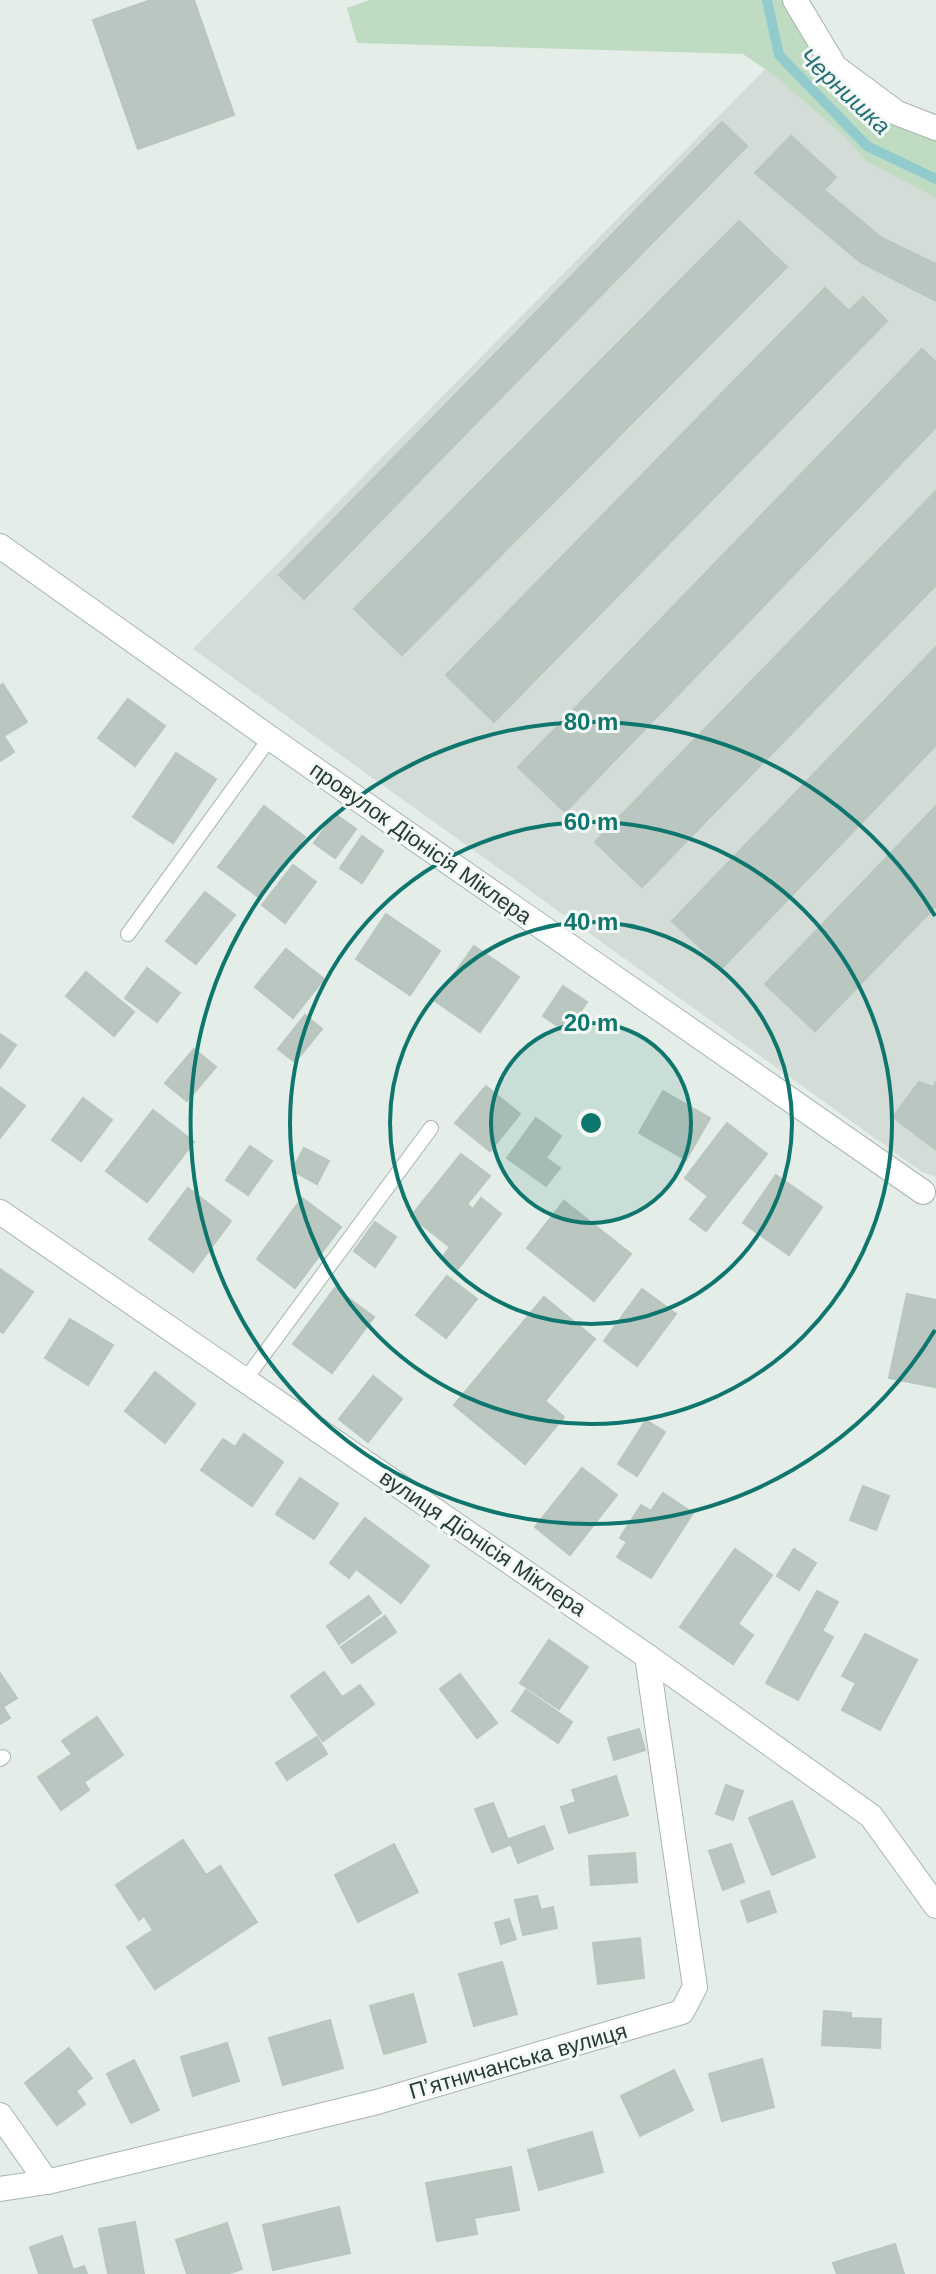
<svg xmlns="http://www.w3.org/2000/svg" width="936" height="2274" font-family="Arial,sans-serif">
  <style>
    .built { fill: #d3dcd7 }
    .green { fill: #bfdcc3 }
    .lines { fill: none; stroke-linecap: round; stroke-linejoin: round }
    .stream { stroke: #91cbcd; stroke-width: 10 }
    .building { fill: #bac7c1; stroke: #b7c6be; stroke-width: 2 }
    .lane-casing { stroke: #a7b5ae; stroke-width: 16 }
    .street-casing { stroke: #a7b5ae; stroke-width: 26 }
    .lane { stroke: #fff; stroke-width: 14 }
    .street { stroke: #fff; stroke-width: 24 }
    .ring { fill: none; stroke: #0f766e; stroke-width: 4 }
    .labels { text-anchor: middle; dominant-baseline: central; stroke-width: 6; stroke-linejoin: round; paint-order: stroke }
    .street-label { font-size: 22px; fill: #253d34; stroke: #f5f9f6 }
    .water-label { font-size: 24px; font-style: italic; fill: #237175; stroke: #f5f9f6 }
    .centre { fill: #0f766e; stroke: #f5f9f6; stroke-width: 4 }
    .ring-label { font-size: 24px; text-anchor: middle; font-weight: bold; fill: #0f766e; stroke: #f5f9f6; stroke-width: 6; stroke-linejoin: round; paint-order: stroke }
  </style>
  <rect width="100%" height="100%" fill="#e4ede8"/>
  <polygon class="built" points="779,55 936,179 936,1177 922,1172 193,649"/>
  <polygon class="green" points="370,0 795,0 835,67 936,128 936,198 866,161 843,135 775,76 743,54 357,43 347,8"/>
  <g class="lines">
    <polyline class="stream" points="767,0 779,55 867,146 936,179"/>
  </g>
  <g class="building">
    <polygon points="151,0 194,0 234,115 138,149 93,20"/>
    <polygon points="722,122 747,146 304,599 279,575"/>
    <polygon points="791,136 836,177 824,190 882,238 936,264 936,301 860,262 755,173"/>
    <polygon points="739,221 787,267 402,655 354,609"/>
    <polygon points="825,288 849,311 863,297 887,321 494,722 446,675"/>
    <polygon points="922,349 936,362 936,427 565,812 518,767"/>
    <polygon points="936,491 936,585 642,887 595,842"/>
    <polygon points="936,647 936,745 722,968 672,921"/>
    <polygon points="3,684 27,722 4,736 14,752 0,761 0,686"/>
    <polygon points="128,699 165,726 135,766 98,738"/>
    <polygon points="176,753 216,779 173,843 133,817"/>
    <polygon points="264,806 305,837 260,898 218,867"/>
    <polygon points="936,806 936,906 815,1031 765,984"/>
    <polygon points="335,814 356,829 335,858 314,843"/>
    <polygon points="362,836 383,851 362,883 340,868"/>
    <polygon points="293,865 316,882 285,923 262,905"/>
    <polygon points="205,892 235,915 196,964 166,941"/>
    <polygon points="386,914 440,951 410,995 356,959"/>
    <polygon points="474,946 519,977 480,1032 435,1001"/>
    <polygon points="286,949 324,979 293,1018 255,987"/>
    <polygon points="147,968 180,993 157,1022 125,998"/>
    <polygon points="86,972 134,1012 114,1036 66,996"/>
    <polygon points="563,986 587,1002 567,1032 543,1016"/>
    <polygon points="305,1015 322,1029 295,1062 278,1049"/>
    <polygon points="0,1034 16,1045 0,1068"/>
    <polygon points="194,1049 216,1067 187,1101 165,1083"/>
    <polygon points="919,1082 933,1087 936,1082 935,1149 893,1117"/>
    <polygon points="486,1086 520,1114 490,1151 455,1123"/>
    <polygon points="0,1087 25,1106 0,1138"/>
    <polygon points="663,1091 710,1118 686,1160 639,1133"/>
    <polygon points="83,1098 112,1120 81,1161 52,1140"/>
    <polygon points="153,1110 194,1142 147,1202 106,1171"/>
    <polygon points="536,1118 561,1136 546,1158 560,1168 546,1186 507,1158"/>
    <polygon points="727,1123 767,1154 706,1231 690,1219 708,1196 685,1178"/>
    <polygon points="250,1146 272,1161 248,1195 226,1180"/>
    <polygon points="304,1148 329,1161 317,1184 292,1170"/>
    <polygon points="461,1154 490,1176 467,1204 473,1209 481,1198 501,1214 457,1270 442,1258 450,1247 411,1216"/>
    <polygon points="776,1175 822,1207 789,1255 743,1223"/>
    <polygon points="188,1188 231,1221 193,1272 149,1239"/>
    <polygon points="302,1198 341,1227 295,1288 257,1259"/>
    <polygon points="564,1201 631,1254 594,1301 527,1248"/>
    <polygon points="375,1222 396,1237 375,1267 354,1251"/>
    <polygon points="0,1269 33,1292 3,1333 0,1331"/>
    <polygon points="447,1276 477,1299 446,1338 416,1315"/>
    <polygon points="335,1288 374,1317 332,1373 293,1344"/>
    <polygon points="642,1289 676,1314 637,1366 604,1341"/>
    <polygon points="907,1294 936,1300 935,1387 889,1378"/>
    <polygon points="544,1297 595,1339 545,1401 564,1417 525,1464 454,1405"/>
    <polygon points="70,1319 113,1345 88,1385 45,1358"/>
    <polygon points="155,1372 195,1404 165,1443 125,1411"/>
    <polygon points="373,1376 402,1399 368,1442 339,1419"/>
    <polygon points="646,1420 665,1432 637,1476 618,1464"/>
    <polygon points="244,1434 283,1462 252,1506 201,1470 223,1439 235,1447"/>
    <polygon points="582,1468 617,1495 570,1555 535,1527"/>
    <polygon points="300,1478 338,1504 314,1539 276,1514"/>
    <polygon points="863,1486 889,1496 876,1530 850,1520"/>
    <polygon points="663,1493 693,1513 651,1578 617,1557 627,1542 620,1538 641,1505 651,1511"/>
    <polygon points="365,1518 429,1566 401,1603 356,1569 349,1578 330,1563"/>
    <polygon points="735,1549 772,1575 738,1624 753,1635 733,1664 680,1627"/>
    <polygon points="794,1549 816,1563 799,1590 777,1576"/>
    <polygon points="817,1591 838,1602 822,1631 833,1637 798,1700 766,1683"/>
    <polygon points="369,1596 381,1613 339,1644 327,1626"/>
    <polygon points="385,1616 396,1632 352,1663 341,1647"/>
    <polygon points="865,1634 917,1660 880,1730 842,1710 856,1683 842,1676"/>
    <polygon points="549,1640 588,1667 559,1709 520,1683"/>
    <polygon points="324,1672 342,1697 360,1685 374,1704 323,1741 291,1696"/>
    <polygon points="0,1673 17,1698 3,1707 10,1718 0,1724"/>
    <polygon points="460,1674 497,1723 477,1738 440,1689"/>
    <polygon points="526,1690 572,1722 558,1743 512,1711"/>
    <polygon points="97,1717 123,1755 84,1782 89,1790 61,1810 38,1777 72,1754 62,1741"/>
    <polygon points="639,1729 645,1750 614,1760 608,1738"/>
    <polygon points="317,1737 327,1754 287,1780 276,1763"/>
    <polygon points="616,1776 628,1815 569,1833 561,1807 576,1802 572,1790"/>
    <polygon points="726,1785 743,1791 733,1820 716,1814"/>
    <polygon points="792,1801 815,1857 772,1875 749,1818"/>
    <polygon points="493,1803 510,1845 492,1852 475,1809"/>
    <polygon points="544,1826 553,1849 518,1863 509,1839"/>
    <polygon points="183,1840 206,1875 220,1866 257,1922 155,1989 127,1947 153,1930 144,1916 139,1920 116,1885"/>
    <polygon points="394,1844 418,1892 358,1922 335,1875"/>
    <polygon points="731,1844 744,1882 723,1890 709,1851"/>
    <polygon points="635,1853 637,1882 591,1885 589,1856"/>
    <polygon points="769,1891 776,1912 748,1922 741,1901"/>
    <polygon points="537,1896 541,1910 553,1907 557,1928 523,1935 515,1900"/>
    <polygon points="509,1919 516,1939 501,1944 495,1923"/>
    <polygon points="640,1938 644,1978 598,1984 593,1943"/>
    <polygon points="502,1962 517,2014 474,2026 459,1974"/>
    <polygon points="413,1994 426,2042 384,2054 370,2006"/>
    <polygon points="824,2011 851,2013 851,2018 881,2019 880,2048 822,2045"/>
    <polygon points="330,2020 343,2068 283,2085 269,2038"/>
    <polygon points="227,2043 239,2081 193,2096 181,2057"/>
    <polygon points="69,2048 92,2078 76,2091 85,2104 57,2125 25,2083"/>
    <polygon points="762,2059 774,2107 722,2121 709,2074"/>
    <polygon points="134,2060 159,2110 131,2123 107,2074"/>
    <polygon points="674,2070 693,2110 640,2136 621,2096"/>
    <polygon points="592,2132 603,2172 539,2190 528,2150"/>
    <polygon points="511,2167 519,2210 474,2218 477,2234 437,2241 426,2183"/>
    <polygon points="339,2207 350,2253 273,2270 263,2225"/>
    <polygon points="135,2222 144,2274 108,2274 99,2229"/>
    <polygon points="227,2223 242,2269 227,2274 187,2274 176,2240"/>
    <polygon points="62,2236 73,2270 84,2266 87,2274 39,2274 30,2247"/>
    <polygon points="895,2244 904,2274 837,2274 833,2263"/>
  </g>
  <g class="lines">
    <defs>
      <g id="lane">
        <polyline points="128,934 270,738"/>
        <polyline points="245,1380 431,1128"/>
        <polyline points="0,1759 3,1757"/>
      </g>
      <g id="street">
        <polyline points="795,0 835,67 897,113 936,128"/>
        <polyline points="0,546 270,738 923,1192"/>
        <polyline points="0,1212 647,1656 871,1816 936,1906"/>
        <polyline points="0,2115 47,2182"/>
        <polyline points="0,2189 47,2182 377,2102 682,2012 695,1987 647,1656"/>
      </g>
    </defs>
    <use href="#lane" class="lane-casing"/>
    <use href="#street" class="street-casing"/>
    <use href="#lane" class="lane"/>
    <use href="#street" class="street"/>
  </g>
  <circle cx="591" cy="1123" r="100" fill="#0f766e" fill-opacity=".12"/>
  <g class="ring">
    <circle cx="591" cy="1123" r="100"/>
    <circle cx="591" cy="1123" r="201"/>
    <circle cx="591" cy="1123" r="301"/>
    <path d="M935 1330A401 401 0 1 1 935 916"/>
  </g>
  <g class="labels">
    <g class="street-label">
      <text transform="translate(421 843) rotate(35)">провулок Діонісія Міклера</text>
      <text transform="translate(483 1543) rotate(34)">вулиця Діонісія Міклера</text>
      <text transform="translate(518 2061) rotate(-16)">Пʼятничанська вулиця</text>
    </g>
    <g class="water-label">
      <text transform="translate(845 91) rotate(43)">Чернишка</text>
    </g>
  </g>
  <circle cx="591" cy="1123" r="12" class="centre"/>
  <g class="ring-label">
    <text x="591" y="730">80 m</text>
    <text x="591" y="830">60 m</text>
    <text x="591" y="930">40 m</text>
    <text x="591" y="1031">20 m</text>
  </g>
</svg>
